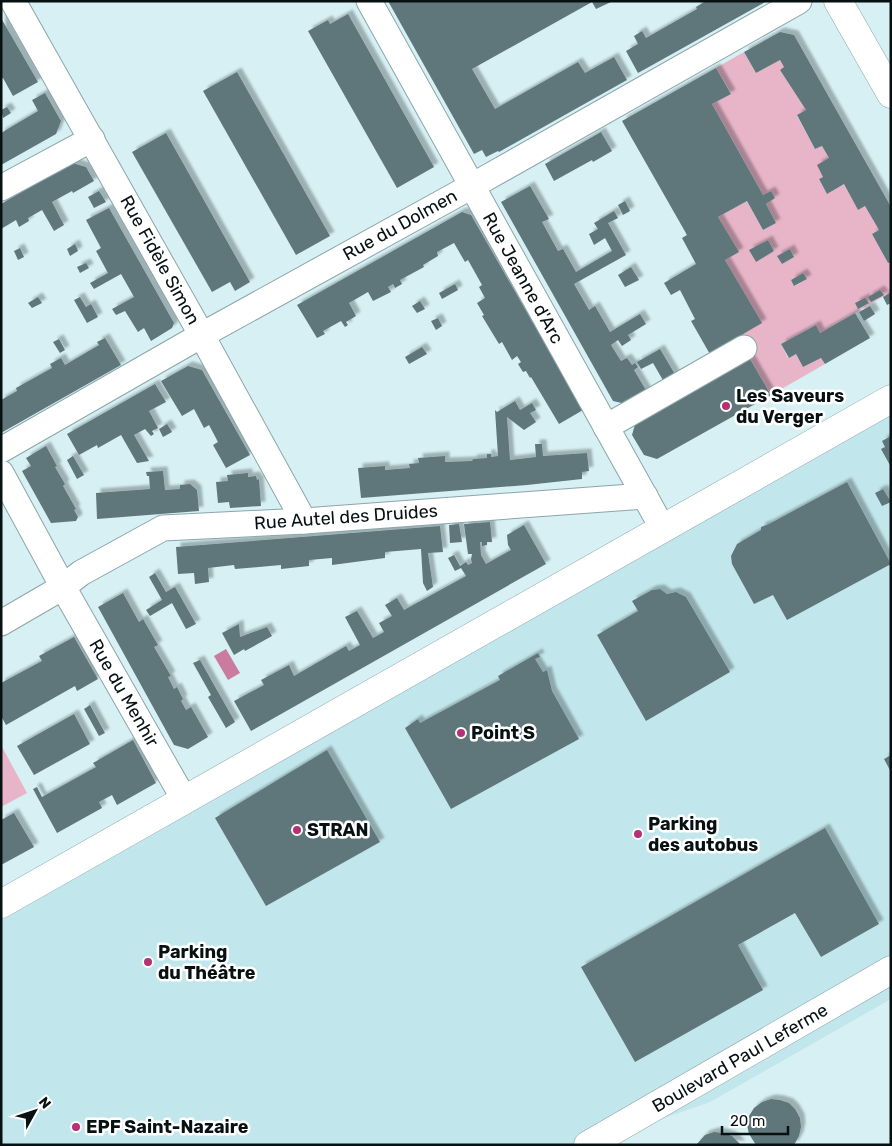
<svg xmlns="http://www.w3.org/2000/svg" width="892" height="1146" font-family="Rubik,sans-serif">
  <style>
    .built { fill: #c1e6eb }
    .green { fill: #e7b4c8; fill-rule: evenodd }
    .water { fill: #cb7c9e }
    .building { fill: #5f777a; filter: url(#shadow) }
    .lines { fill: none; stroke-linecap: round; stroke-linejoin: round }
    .street-casing { stroke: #8ca5a9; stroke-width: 27 }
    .secondary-casing { stroke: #8ca5a9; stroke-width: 29 }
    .street { stroke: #fff; stroke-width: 25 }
    .secondary { stroke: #fff; stroke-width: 28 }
    .poi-dot { fill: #b53075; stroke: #fff; stroke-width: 2 }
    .labels { text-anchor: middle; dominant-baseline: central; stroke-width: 5; stroke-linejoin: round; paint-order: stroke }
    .street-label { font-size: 18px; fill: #081112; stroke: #fff }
    .poi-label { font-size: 18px; font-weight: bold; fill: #081112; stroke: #fff; text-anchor: start }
  </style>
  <defs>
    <filter id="shadow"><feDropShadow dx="4.5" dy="-4.5" stdDeviation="1" flood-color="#0004"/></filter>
  </defs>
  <rect width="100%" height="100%" fill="#d6f0f4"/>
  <polygon class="built" points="891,406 891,999 710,1102 604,1139 607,1145 1,1145 1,904"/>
  <g class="green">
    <path d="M744,52l12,21 24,-13 4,7 -4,3 26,40 -9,6 18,33 7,-3 7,12 -6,19 -4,2 8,15 17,-10 14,26 7,-4 14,24 -7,4 16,29 3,-2v31l-71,41 -4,-8 -35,19 7,14 8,-4 7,13 18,-9 4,6 -54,31 -33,-58 23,-14 -36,-63 13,-8 -20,-35 29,-16 16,29 13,-7 -10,-19 9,-6 -4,-7 -8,4 -51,-91 19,-11 -15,-25zM768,240l6,11 -19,10 -5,-11zM790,249l4,7 -12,8 -4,-8zM803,273l4,6 -12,7 -4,-6z"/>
    <polygon points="1,745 27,793 1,807"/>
  </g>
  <polygon class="water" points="226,649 240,673 228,680 214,656"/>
  <g class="building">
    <polygon points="388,1 613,1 596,9 592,2 472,69 495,109 578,62 585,73 614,57 627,80 499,152 498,151 486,157 482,150 474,154"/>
    <polygon points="706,1 767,1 638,73 626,51 638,44 634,36 642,31 646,38 697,9 696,7"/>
    <polygon points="348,14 434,167 397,188 308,31 328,20 330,24"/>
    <polygon points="1,18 38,82 13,96 3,78 1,79"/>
    <polygon points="780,32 794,35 891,207 891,262 888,263 872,234 879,230 865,206 858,210 844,184 827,194 819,179 823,177 817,165 829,158 822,146 815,149 797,115 806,110 780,70 784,67 780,60 756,73 744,52"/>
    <polygon points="716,68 731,94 712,104 763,195 771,191 775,198 766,204 776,223 763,230 747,201 718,217 739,252 725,260 762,323 738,337 739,340 711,356 691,321 695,319 680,290 671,295 664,283 696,264 682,238 687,235 622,121"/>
    <polygon points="237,72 330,236 296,255 203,91"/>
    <polygon points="45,93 61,121 56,134 1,165 1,133 38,111 32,100"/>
    <polygon points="7,107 11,113 3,118 1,110"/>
    <polygon points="601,132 612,151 593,162 592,160 554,181 545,164"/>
    <polygon points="166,133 250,282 235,291 230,282 212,292 132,152"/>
    <polygon points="72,163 86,167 94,181 73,193 72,191 52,202 64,225 54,231 42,210 28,218 29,221 19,227 16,220 1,229 1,204"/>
    <polygon points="530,186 549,219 542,222 558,251 563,249 576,272 612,251 605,238 594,245 589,234 598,229 594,223 614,211 618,218 608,223 626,255 574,284 589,310 595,306 610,332 640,314 646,324 628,335 631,340 622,346 618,340 611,345 621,361 627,358 632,365 635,363 638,367 634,370 647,392 626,404 613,401 501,202"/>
    <polygon points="99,191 106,202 94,208 88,197"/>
    <polygon points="625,201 630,211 623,215 618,205"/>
    <polygon points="109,208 174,323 172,328 151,341 144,328 138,332 125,311 116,315 112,309 134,297 121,274 94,289 90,283 108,273 96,251 101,248 86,220"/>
    <polygon points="462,212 471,215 583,410 559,424 531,377 530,378 526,371 523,372 518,364 521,362 517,356 512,360 502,342 499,344 482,316 484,315 477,303 485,298 479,287 482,285 468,260 465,262 454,243 437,252 438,256 423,265 424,267 400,280 402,284 395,288 393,284 388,287 391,292 373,301 368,292 349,303 356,316 346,322 348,325 345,327 341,321 323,331 325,334 317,338 297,305"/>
    <polygon points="768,240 774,251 756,262 749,250"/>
    <polygon points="75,244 78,251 70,256 67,249"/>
    <polygon points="20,248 24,257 18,260 14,251"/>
    <polygon points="790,249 794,257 782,264 777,256"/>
    <polygon points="86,263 89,268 80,273 77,267"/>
    <polygon points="631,267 639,280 625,287 618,275"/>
    <polygon points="803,273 807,279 794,286 791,280"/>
    <polygon points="455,284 458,290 442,299 439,293"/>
    <polygon points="880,290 884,295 871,302 868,297"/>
    <polygon points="891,292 891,303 887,305 883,297"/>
    <polygon points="38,297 42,303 32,308 28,303"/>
    <polygon points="80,297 86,307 91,304 98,317 87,323 74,300"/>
    <polygon points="865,298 869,303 858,309 855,303"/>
    <polygon points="420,301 425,309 417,313 412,306"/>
    <polygon points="870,306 875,314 864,321 859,312"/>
    <polygon points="855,313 870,338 825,364 821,358 803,367 796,354 789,358 781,344 816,325 820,333"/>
    <polygon points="438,318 442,326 436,330 431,321"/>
    <polygon points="105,338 121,365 1,433 1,400 17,391 16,388 52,368 50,364 61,358 65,365 99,345 97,342"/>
    <polygon points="59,339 65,350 60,353 53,342"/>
    <polygon points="422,347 427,354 409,364 405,357"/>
    <polygon points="660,349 676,376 664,382 653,363 641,369 637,362"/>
    <polygon points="749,357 771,395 657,459 644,455 632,435 636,421"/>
    <polygon points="188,366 202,370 250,455 226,468 213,445 218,442 209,425 204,428 194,409 182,416 161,381"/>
    <polygon points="155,384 166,402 149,411 158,428 152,431 154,434 151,436 145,429 134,435 149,461 137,463 121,435 98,448 97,445 79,455 67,434"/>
    <polygon points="515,401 520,410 532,403 536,410 530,413 536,422 524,430 507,417 510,460 536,457 535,444 542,444 543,456 587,453 589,471 582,472 582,479 527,485 361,498 358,468 385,466 385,470 410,468 409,464 419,463 418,458 445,456 445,462 472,461 473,459 487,458 487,454 491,454 491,457 498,456 495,410 497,412"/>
    <polygon points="167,424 172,432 163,437 159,429"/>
    <polygon points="891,436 891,467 881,449 885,447 882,441"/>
    <polygon points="46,446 57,466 55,467 65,484 63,486 76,509 74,510 78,517 76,521 51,523 22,471 31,466 26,458"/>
    <polygon points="73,456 84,475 77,479 67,460"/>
    <polygon points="163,471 165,490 180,489 180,485 190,484 197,490 199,511 97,519 96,493 150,489 149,476 147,476 146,472"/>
    <polygon points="248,473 248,477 256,476 257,480 259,479 261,506 230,508 229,502 218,503 216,482 228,481 227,475"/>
    <polygon points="847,482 891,564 787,620 773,595 754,604 732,564 731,556 737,544 761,530 761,527 769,524"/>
    <polygon points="883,489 891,502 882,506 875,493"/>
    <polygon points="490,522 492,542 487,542 487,545 482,546 482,542 480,542 481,555 486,564 511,550 508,545 507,535 524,525 546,564 251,731 234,701 264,685 261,680 289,665 294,676 346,646 349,651 360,645 345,617 357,611 373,638 384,632 379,623 392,616 385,605 397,598 404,610 466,576 461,568 455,571 448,558 454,555 460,566 466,562 468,565 472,563 471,559 472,554 468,554 464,524"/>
    <polygon points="459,524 462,542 450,543 449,525"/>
    <polygon points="440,526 443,552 428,553 433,587 427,591 423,583 421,549 385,552 385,558 332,565 332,558 309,560 309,566 281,569 281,565 235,569 234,565 208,568 209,582 195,584 194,573 178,574 176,547"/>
    <polygon points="155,573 166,592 175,587 196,624 186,629 172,603 150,616 146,610 162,600 149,577"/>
    <polygon points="660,589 667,594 676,592 686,597 730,672 646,721 597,635 638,611 632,601 652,590"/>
    <polygon points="123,593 139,622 143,619 158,645 154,647 171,676 168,677 174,689 177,687 183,699 181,701 186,710 191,707 208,737 188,749 174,745 98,607"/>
    <polygon points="239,624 240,637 267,627 272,636 245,651 244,649 234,655 222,633"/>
    <polygon points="74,637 98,679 77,691 75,686 6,725 1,716 1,683 42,661 39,656"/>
    <polygon points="538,653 540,657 535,659 543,672 547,670 552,691 579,739 451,809 405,728 418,719 420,723 500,680 498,676"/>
    <polygon points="200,660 235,722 226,728 208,697 211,695 193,663"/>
    <polygon points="90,705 105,733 99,736 84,709"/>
    <polygon points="74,714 90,744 34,775 17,746"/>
    <polygon points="133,740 156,783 117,805 112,795 99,802 102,808 57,833 33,789 37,787 42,797 96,767 93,763"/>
    <polygon points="327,750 380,842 266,906 215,818"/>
    <polygon points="891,755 891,772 884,759"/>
    <polygon points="14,813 34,847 1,865 1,820"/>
    <polygon points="825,828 879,924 821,957 795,913 738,945 763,990 635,1062 581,967"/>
    <polygon points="771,1099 780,1100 789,1103 795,1109 800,1118 801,1127 799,1136 794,1145 756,1145 749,1134 747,1125 749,1116 754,1108 762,1102"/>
    <polygon points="714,1132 723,1133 732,1136 741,1145 696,1145 705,1135"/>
  </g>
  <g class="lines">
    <defs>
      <g id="street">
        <polyline points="13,1 196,325 304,521"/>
        <polyline points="369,1 663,529"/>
        <polyline points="1,188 92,139"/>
        <polyline points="606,427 744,348"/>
        <polyline points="1,450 202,335 472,186 799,1"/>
        <polyline points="1,473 63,587 1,623"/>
        <polyline points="184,799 63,587 81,573 163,528 304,521 645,496"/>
      </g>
      <g id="secondary">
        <polyline points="838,1 891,94"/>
        <polyline points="1,904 891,399"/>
        <polyline points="588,1145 891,970"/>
      </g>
    </defs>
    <use href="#street" class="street-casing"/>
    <use href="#secondary" class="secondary-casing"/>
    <use href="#street" class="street"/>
    <use href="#secondary" class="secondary"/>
  </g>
  <g class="poi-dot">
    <circle cx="726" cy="406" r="5"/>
    <circle cx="461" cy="733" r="5"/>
    <circle cx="297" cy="830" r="5"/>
    <circle cx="638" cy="834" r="5"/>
    <circle cx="148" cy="962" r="5"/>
    <circle cx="76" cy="1127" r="5"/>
  </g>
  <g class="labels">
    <g class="street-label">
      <text transform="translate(400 225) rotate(-29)">Rue du Dolmen</text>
      <text transform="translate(160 260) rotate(61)">Rue Fidèle Simon</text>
      <text transform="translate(523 278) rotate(61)">Rue Jeanne d'Arc</text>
      <text transform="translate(346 517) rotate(-4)">Rue Autel des Druides</text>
      <text transform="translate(124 693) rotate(60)">Rue du Menhir</text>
      <text transform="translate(740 1058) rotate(-30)">Boulevard Paul Leferme</text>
    </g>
    <g class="poi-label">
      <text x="736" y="396">Les Saveurs<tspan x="736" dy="21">du Verger</tspan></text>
      <text x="471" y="733">Point S</text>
      <text x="648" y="824">Parking<tspan x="648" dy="21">des autobus</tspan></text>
      <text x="307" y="830">STRAN</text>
      <text x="158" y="952">Parking<tspan x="158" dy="21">du Théâtre</tspan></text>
      <text x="86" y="1127">EPF Saint-Nazaire</text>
    </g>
  </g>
  <rect width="892" height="1146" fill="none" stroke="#081112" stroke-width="5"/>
  <g transform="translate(35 1111) rotate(50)" stroke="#ffffff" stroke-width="4" paint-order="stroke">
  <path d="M0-4L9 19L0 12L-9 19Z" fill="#081112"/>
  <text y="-8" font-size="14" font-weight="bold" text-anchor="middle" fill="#081112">N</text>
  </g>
  <path d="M722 1126v8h66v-8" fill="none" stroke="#081112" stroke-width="2.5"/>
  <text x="730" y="1126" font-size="15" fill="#081112" stroke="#ffffff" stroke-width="4" paint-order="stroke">20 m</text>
</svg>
